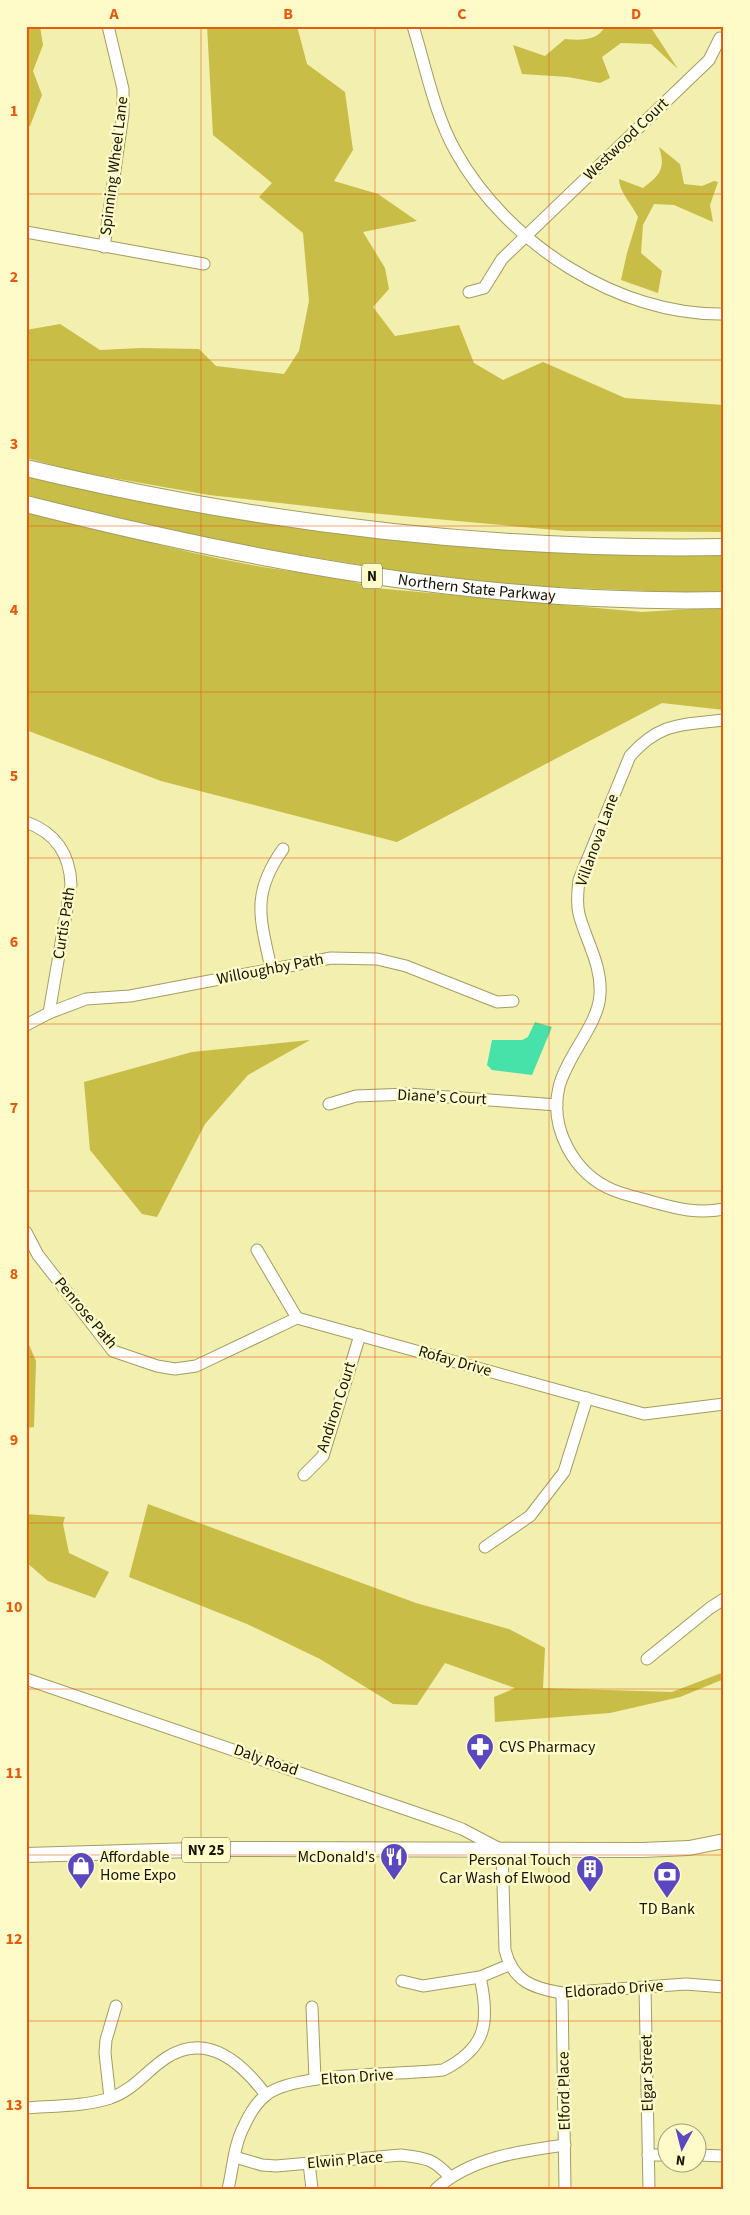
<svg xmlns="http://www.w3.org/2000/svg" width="750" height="2215" font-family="'Source Sans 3',sans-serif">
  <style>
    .green { fill: #c7bd47 }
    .water { fill: #46e2aa }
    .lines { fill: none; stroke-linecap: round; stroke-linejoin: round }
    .minor-casing { stroke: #a29e61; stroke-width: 13 }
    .major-casing { stroke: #a29e61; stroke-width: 16 }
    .highway-casing { stroke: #a29e61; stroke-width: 18 }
    .minor { stroke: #fff; stroke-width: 11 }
    .major { stroke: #fff; stroke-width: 14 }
    .highway { stroke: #fff; stroke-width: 16 }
    .grid { fill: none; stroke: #e8590c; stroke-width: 1; stroke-opacity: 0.55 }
    .labels { text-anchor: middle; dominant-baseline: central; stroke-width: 5; stroke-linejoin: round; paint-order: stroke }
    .shield { fill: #fefbc9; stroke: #5c593c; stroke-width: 1 }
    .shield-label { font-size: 15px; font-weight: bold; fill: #161400 }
    .street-label { font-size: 16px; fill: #161400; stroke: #fefbc9 }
    .poi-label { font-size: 16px; fill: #161400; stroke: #fefbc9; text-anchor: start }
    .neatline { fill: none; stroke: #e8590c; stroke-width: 2 }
    .grid-label { font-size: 16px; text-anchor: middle; font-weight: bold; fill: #e8590c }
  </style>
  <rect width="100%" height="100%" fill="#f3efaf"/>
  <g class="green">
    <polygon points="26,26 40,26 43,45 33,71 42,95 30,126 26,128"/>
    <polygon points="207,26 297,26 307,64 345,92 353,150 334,181 378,194 417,221 363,232 385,268 389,289 373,307 395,336 459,325 474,363 503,380 543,362 625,398 724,405 724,532 566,531 359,512 209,495 79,472 26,458 26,330 60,324 100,350 141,348 199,349 216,366 284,374 299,351 309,301 303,233 259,197 272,183 213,135"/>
    <path d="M605,26h45l28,43 -27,-25 -30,-1 -19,14 8,21 -10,5 -32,-6 -46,-3 -9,-29 32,11 20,-17c14,1 33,3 40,-13z"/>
    <path d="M659,147l21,17 4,20 18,2 12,-5 4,1 -8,23 3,17 -39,-17 -20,-1 -11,21 -2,28 21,18 -4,22 -37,-13 6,-27 11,-36c-6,-13 -19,-25 -19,-38l24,9c17,-13 23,-19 16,-41z"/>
    <polygon points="26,470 285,523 724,550 724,592 697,593 478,584 219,542 112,518 26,495"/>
    <path d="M26,508c75,22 149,43 226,57 41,8 83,9 123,23l267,24 82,-5v103l-62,-7 -265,139 -236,-61 -135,-51z"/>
    <polygon points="310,1040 248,1075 205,1124 157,1217 142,1214 90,1150 84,1082 192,1052"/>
    <polygon points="26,1338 36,1361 34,1427 26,1428"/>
    <polygon points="148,1504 416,1603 509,1629 545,1648 543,1688 672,1692 724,1672 724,1679 680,1697 610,1713 495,1722 494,1697 515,1688 445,1663 417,1705 393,1704 320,1659 247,1624 129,1577"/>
    <polygon points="26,1514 65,1517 63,1524 69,1553 109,1572 95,1598 48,1581 26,1562"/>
  </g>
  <polygon class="water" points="535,1022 552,1027 532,1075 492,1070 487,1065 492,1040 522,1040 528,1037"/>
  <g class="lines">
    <defs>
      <g id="minor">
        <path d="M413,26c13,42 21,87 43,126 51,91 162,164 268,162"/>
        <polyline points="26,232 204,264"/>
        <polyline points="104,247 123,114 123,89 108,26"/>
        <polyline points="469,292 484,288 502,259 709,60 720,38"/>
        <path d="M724,720c-43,5 -64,2 -94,36l-51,124c-1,11 -3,22 0,34 7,27 23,51 21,80 -1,30 -33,61 -41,93 -10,41 15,87 54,103 12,5 27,8 40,12 25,7 45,12 71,7"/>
        <path d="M26,822c30,11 44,32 45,63l-22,128"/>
        <path d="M271,968c-11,-50 -20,-74 12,-119"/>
        <polyline points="26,1025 49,1013 86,999 130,996 331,958 377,959 406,966 497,1002 513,1001"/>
        <polyline points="329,1104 356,1096 408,1094 557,1105"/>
        <polyline points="26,1232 38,1255 113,1351 157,1366 175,1369 196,1366 297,1318 644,1414 724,1404"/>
        <polyline points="257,1250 297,1318"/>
        <polyline points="304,1475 323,1456 360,1335"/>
        <polyline points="485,1547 530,1516 564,1472 587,1398"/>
        <polyline points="647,1659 710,1608 724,1599"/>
        <path d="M26,1679l414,142 22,8 40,21 3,100c8,31 27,38 57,43l124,-9 38,3"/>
        <polyline points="402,1981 423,1986 480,1977 509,1965"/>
        <polyline points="645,1987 649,2189"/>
        <polyline points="562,1993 565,2189"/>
        <polyline points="312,2007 315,2079"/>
        <polyline points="110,2098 105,2053 106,2040 116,2006"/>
        <path d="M26,2108c24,-2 63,-2 84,-10 24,-8 36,-27 56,-40 41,-27 76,5 100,37"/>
        <polyline points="648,2155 668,2155"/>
        <polyline points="698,2155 724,2156"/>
        <path d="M235,2157l27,8 14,1 125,-11c24,3 32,3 49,22"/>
        <polyline points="309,2163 312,2189"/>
        <path d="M228,2189c5,-21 6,-44 16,-63 5,-11 13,-24 22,-31 28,-23 136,-20 177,-25 44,-22 47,-48 37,-93"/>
        <path d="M436,2189c34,-31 84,-38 129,-44"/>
      </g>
      <polyline id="major" points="26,1855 227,1849 642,1850 689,1848 724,1841"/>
      <g id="highway">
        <path d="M26,468c229,55 462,83 698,79"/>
        <path id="s1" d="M26,504c229,58 461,101 698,96"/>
      </g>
    </defs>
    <use href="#minor" class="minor-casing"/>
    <use href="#major" class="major-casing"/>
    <use href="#highway" class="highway-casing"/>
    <use href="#minor" class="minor"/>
    <use href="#major" class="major"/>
    <use href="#highway" class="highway"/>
  </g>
  <path class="grid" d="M201,26v2163M375,26v2163M549,26v2163M26,194h698M26,360h698M26,526h698M26,692h698M26,858h698M26,1024h698M26,1191h698M26,1357h698M26,1523h698M26,1689h698M26,1855h698M26,2021h698"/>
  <defs>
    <symbol id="pharmacy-pin" viewBox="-11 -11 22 30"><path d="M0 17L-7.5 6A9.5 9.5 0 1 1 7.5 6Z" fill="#5b48c0" stroke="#fefbc9"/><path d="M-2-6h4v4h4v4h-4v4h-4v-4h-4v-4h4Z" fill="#fff"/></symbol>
    <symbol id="restaurant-pin" viewBox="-11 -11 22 30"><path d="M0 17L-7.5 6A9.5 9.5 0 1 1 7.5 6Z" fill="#5b48c0" stroke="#fefbc9"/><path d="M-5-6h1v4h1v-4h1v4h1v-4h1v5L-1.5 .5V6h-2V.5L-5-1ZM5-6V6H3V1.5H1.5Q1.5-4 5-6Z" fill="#fff"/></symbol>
    <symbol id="shop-pin" viewBox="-11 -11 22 30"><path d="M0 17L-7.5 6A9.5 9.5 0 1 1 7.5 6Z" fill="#5b48c0" stroke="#fefbc9"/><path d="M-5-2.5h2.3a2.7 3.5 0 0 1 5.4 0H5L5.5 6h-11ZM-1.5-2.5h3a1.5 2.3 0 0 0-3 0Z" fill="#fff"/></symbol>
    <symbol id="building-pin" viewBox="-11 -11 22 30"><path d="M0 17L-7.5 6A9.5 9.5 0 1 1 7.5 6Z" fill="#5b48c0" stroke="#fefbc9"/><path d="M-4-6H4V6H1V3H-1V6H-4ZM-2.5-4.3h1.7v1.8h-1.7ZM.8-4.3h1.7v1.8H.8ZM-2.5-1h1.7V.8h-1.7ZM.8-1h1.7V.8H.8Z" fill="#fff"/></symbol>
    <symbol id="bank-pin" viewBox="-11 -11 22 30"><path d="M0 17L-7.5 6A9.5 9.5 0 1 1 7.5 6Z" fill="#5b48c0" stroke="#fefbc9"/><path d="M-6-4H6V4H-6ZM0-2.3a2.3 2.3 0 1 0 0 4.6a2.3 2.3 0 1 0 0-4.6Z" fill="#fff"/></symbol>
  </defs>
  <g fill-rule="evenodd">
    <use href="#pharmacy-pin" x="464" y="1731" width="32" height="43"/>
    <use href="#restaurant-pin" x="378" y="1841" width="32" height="43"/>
    <use href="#shop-pin" x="65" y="1850" width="32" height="43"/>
    <use href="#building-pin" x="574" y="1853" width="32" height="43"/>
    <use href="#bank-pin" x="651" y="1859" width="32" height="43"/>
  </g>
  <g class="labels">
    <g class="shield">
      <rect x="362" y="563.5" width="20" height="25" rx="4"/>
      <rect x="182" y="1837.5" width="48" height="25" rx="4"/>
    </g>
    <g class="shield-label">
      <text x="372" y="576">N</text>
      <text x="206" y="1850">NY 25</text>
    </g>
    <g class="street-label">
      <text transform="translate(626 139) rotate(-44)">Westwood Court</text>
      <text transform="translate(114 166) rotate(-83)">Spinning Wheel Lane</text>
      <text stroke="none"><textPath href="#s1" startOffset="459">Northern State Parkway</textPath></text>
      <text transform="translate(597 840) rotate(-70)">Villanova Lane</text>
      <text transform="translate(64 923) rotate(-81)">Curtis Path</text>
      <text transform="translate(270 969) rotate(-11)">Willoughby Path</text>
      <text transform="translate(442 1097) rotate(3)">Diane's Court</text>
      <text transform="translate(86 1313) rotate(50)">Penrose Path</text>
      <text transform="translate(455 1361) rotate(16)">Rofay Drive</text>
      <text transform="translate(336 1407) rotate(-72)">Andiron Court</text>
      <text transform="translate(266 1760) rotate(19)">Daly Road</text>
      <text transform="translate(614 1989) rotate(-4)">Eldorado Drive</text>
      <text transform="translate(647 2073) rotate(-91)">Elgar Street</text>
      <text transform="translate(357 2077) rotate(-4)">Elton Drive</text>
      <text transform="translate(564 2091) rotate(-91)">Elford Place</text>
      <text transform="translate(345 2160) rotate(-5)">Elwin Place</text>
    </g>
    <g class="poi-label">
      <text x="499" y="1747">CVS Pharmacy</text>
      <text x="100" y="1857">Affordable<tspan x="100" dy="18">Home Expo</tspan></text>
      <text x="375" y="1857" text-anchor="end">McDonald's</text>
      <text x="571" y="1860" text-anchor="end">Personal Touch<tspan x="571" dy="18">Car Wash of Elwood</tspan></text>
      <text x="667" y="1909" text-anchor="middle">TD Bank</text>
    </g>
  </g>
  <rect width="750" height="2215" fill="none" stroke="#fefbc9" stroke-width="55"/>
  <g transform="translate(682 2148) rotate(187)"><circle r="24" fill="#fefbc9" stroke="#a19f79"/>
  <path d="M0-4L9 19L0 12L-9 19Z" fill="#5b48c0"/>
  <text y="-8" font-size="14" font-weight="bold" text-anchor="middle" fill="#161400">N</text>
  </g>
  <rect x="28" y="28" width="694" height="2160" class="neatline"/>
  <g class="grid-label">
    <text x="114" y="19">A</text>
    <text x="288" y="19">B</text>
    <text x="462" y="19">C</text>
    <text x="636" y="19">D</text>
    <text x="14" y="116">1</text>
    <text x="14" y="282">2</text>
    <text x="14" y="449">3</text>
    <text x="14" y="615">4</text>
    <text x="14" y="781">5</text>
    <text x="14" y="947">6</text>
    <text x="14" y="1113">7</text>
    <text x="14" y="1279">8</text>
    <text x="14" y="1445">9</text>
    <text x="14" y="1612">10</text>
    <text x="14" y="1778">11</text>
    <text x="14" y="1944">12</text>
    <text x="14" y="2110">13</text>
  </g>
</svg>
